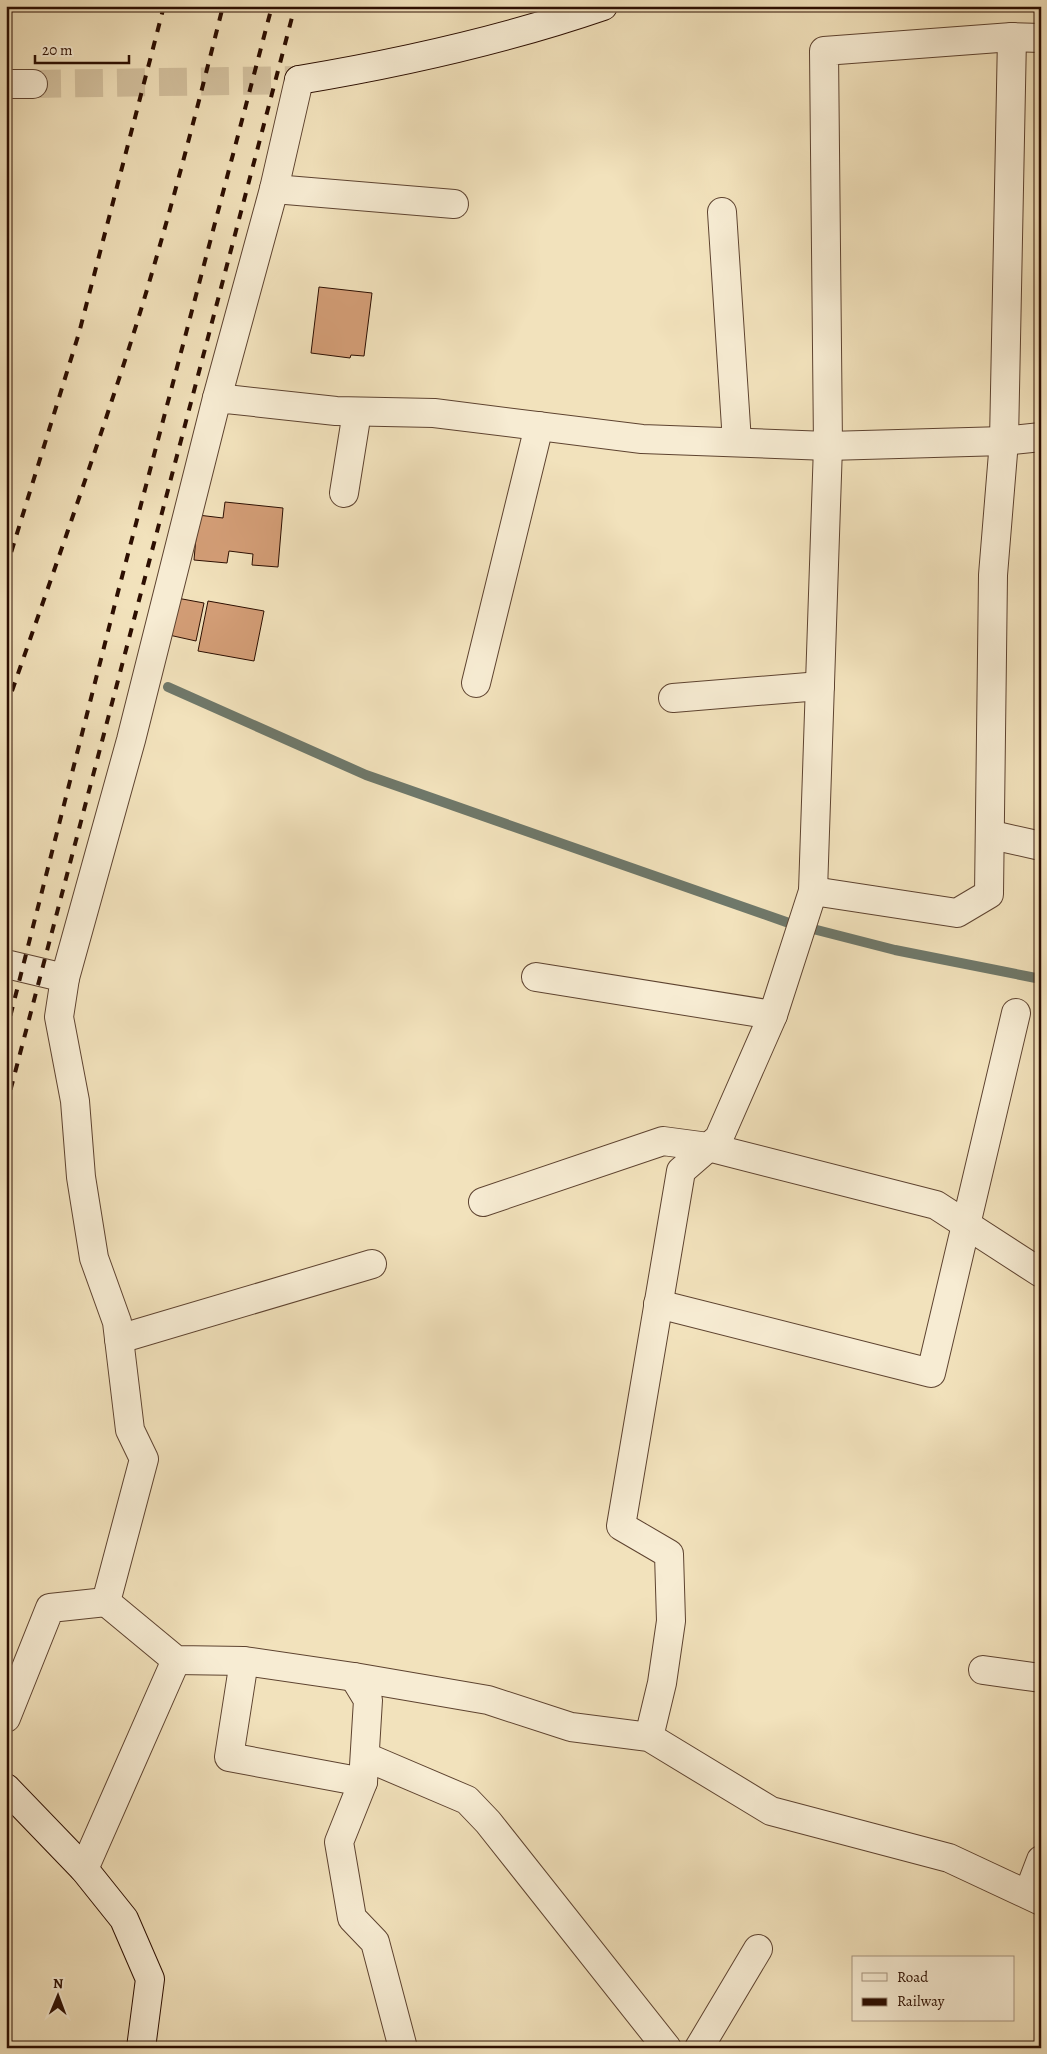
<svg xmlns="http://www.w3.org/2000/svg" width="1047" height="2054" font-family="Alegreya,serif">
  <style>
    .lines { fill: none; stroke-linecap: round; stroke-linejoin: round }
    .stream { stroke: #6f786a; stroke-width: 10 }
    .building { fill: #d49e77; stroke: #2c0e01 }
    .secondary-tunnel { stroke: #d4c2a0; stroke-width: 28; stroke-dasharray: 28 14; stroke-linecap: butt }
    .street-casing { stroke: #5e4330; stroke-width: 30 }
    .secondary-casing { stroke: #2c0e01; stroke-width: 30 }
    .street { stroke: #f7ecd3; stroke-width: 28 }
    .secondary { stroke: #f7ecd3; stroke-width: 28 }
    .rail { stroke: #2c0e01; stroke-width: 4; stroke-dasharray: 9 9; stroke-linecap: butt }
  </style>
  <rect width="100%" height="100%" fill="#f2e2bc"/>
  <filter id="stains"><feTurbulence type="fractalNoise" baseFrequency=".004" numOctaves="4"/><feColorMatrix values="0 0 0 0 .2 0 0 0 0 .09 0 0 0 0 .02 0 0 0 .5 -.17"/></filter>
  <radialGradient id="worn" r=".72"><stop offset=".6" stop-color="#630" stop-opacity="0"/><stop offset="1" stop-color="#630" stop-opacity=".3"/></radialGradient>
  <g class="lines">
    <g class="stream">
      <polyline points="168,687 366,775 789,923"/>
      <polyline points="813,929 895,950 1041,979"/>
    </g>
  </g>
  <g class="building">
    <polygon points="319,287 372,293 364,356 351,355 350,358 311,353"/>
    <polygon points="225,502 283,508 278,567 252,565 253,554 229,551 227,563 194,560 198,515 223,518"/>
    <polygon points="177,598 204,603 196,641 169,635"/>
    <polygon points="208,601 264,611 254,661 198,651"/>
  </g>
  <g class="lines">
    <polyline class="secondary-tunnel" points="33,84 299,80"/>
    <defs>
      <g id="street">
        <polyline points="6,84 33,84"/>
        <polyline points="274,189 454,204"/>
        <polyline points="722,212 737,442"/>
        <polyline points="217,398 274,189 299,80"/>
        <polyline points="1041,437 1004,441 828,446 642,439 434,413 336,411 217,398 131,740 65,978 59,1017 75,1101 81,1177 94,1258 117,1322 130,1430 144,1459 106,1602 176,1660 244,1661 354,1677 488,1700 571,1727 649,1737 771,1811 949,1858 1041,1901"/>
        <polyline points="344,493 357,412"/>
        <polyline points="476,683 539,426"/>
        <polyline points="673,698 820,686"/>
        <polyline points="992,835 1041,846"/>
        <polyline points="813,891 957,913 989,894 993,575 1004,441 1012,37"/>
        <polyline points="6,964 65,978"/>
        <polyline points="536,977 773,1015"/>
        <polyline points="483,1202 663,1141 708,1147 936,1205 1041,1273"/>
        <polyline points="658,1304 931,1373 1016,1013"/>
        <polyline points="119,1339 372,1264"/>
        <polyline points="244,1661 229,1757 363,1782 368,1700 354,1677"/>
        <polyline points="983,1670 1041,1678"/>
        <polyline points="6,1718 50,1608 106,1602"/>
        <polyline points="649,1737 662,1683 671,1621 669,1554 621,1526 681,1171 719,1138 773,1015 813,891 828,446 824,51 1012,37 1041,38"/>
        <polyline points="366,1757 467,1800 488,1822 667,2048"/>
        <polyline points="363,1782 339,1842 352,1918 375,1942 403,2048"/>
        <polyline points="84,1869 176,1660"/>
        <polyline points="1028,1894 1041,1860"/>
        <polyline points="699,2048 758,1949"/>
      </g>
      <g id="secondary">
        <path d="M299,80c102,-17 205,-40 304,-74"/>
        <polyline points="6,1788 84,1869 124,1919 150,1979 141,2048"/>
      </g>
    </defs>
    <use href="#street" class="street-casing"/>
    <use href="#secondary" class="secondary-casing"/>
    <use href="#street" class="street"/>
    <use href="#secondary" class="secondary"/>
    <g class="rail">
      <polyline points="6,569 79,333 164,6"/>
      <path d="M6,708c42,-120 84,-239 123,-360 36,-113 65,-227 94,-342"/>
      <polyline points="6,1033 118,592 272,6"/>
      <polyline points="6,1107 295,6"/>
    </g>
  </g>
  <rect width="1047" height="2054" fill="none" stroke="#f2e2bc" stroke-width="25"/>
  <rect x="8" y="8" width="1032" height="2039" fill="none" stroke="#2c0e01" stroke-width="2.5"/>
  <rect x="12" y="12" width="1022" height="2029" fill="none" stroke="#2c0e01"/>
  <rect x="852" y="1956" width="162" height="65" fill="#f7ecd3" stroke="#a6937f"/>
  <rect x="862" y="1973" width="25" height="8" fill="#f7ecd3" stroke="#a6937f"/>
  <text x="897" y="1982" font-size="15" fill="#2c0e01">Road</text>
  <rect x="862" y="1998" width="25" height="8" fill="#2c0e01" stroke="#a6937f"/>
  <text x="897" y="2006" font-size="15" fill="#2c0e01">Railway</text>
  <g transform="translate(58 1996) rotate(1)" stroke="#f7ecd3" stroke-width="4" paint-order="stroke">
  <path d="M0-4L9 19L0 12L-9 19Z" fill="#2c0e01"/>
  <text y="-8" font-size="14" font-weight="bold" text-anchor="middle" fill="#2c0e01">N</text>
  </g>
  <path d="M35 55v8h94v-8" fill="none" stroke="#2c0e01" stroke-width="2.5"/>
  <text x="42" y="55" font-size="15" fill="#2c0e01" stroke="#f7ecd3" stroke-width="4" paint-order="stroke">20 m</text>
  <rect width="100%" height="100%" filter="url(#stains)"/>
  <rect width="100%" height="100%" fill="url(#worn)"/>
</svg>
